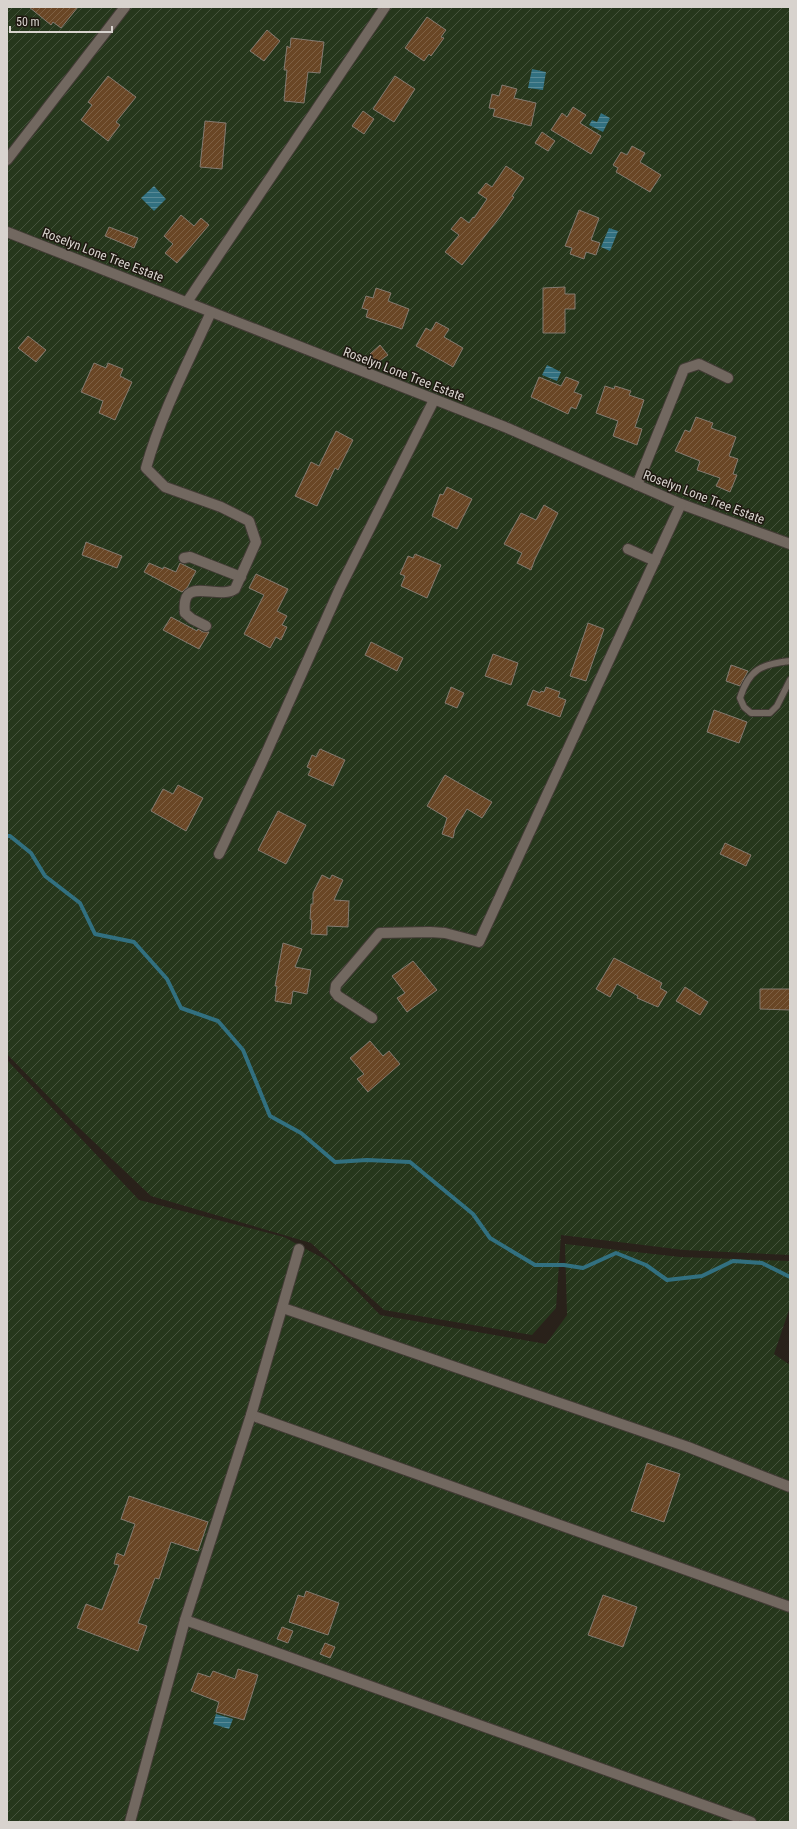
<svg xmlns="http://www.w3.org/2000/svg" width="797" height="1829" font-family="'Roboto Condensed',sans-serif">
  <style>
    .garden { fill: url(#garden-furrows) }
    .water { fill: url(#water-rules) }
    .lines { fill: none; stroke-linecap: round; stroke-linejoin: round }
    .stream { stroke: #327080; stroke-width: 4 }
    .building { fill: url(#building-hatch); stroke: #847a71 }
    .lane-casing { stroke: #423b35; stroke-width: 8 }
    .street-casing { stroke: #423b35; stroke-width: 12 }
    .lane { stroke: #726860; stroke-width: 6 }
    .street { stroke: #726860; stroke-width: 10 }
    .labels { text-anchor: middle; dominant-baseline: central; stroke-width: 3; stroke-linejoin: round; paint-order: stroke }
    .street-label { font-size: 13px; fill: #d8d3ce; stroke: #1f1811 }
  </style>
  <defs>
    <pattern id="garden-furrows" width="10" height="10" patternUnits="userSpaceOnUse"><rect width="10" height="10" fill="#26371c"/><path d="M-1 1l2-2M0 10L10 0M9 11l2-2" fill="none" stroke="#45533c"/></pattern>
    <pattern id="water-rules" width="6" height="5" patternUnits="userSpaceOnUse"><rect width="6" height="5" fill="#327080"/><path d="M0 2.5h6" fill="none" stroke="#598a96"/></pattern>
    <pattern id="building-hatch" width="6" height="6" patternUnits="userSpaceOnUse"><rect width="6" height="6" fill="#694625"/><path d="M-1 1l2-2M0 6l6-6M5 7l2-2" fill="none" stroke="#7e6043"/></pattern>
  </defs>
  <rect width="100%" height="100%" fill="#29211a"/>
  <g class="garden">
    <polygon points="7,7 790,7 790,1255 684,1250 561,1235 556,1308 532,1335 384,1310 311,1243 151,1196 75,1124 7,1054"/>
    <polygon points="7,1060 139,1200 284,1237 328,1261 380,1315 546,1344 567,1315 565,1244 680,1257 790,1261 790,1307 774,1354 790,1365 790,1822 7,1822"/>
  </g>
  <g class="water">
    <polygon points="532,69 546,72 543,90 528,88"/>
    <polygon points="601,113 610,118 603,132 589,125 592,120 597,122"/>
    <polygon points="154,186 166,199 154,211 141,198"/>
    <polygon points="609,228 618,231 610,251 601,247"/>
    <polygon points="547,365 561,372 557,381 542,375"/>
    <polygon points="216,1714 233,1719 229,1729 213,1724"/>
  </g>
  <g class="lines">
    <polyline class="stream" points="7,836 10,836 31,853 45,876 80,903 95,934 134,942 167,979 181,1008 218,1021 243,1050 270,1116 301,1133 335,1162 367,1160 410,1162 473,1214 490,1238 535,1265 564,1265 583,1268 616,1253 646,1265 667,1280 702,1276 733,1261 762,1263 790,1277"/>
  </g>
  <g class="building">
    <polygon points="29,7 78,7 61,28 53,22 51,25"/>
    <polygon points="427,17 446,30 441,37 444,38 431,56 429,54 424,61 405,48"/>
    <polygon points="267,30 280,41 264,61 250,51"/>
    <polygon points="291,38 324,42 320,73 308,72 304,103 284,101 287,70 284,70 287,46 290,48"/>
    <polygon points="108,76 136,97 116,122 120,125 108,141 81,120 92,105 88,102"/>
    <polygon points="395,76 415,89 394,122 373,109"/>
    <polygon points="502,85 517,89 514,98 536,103 531,126 493,116 495,109 489,108 492,94 499,96"/>
    <polygon points="573,107 586,115 580,123 601,136 591,154 551,130 562,113 567,117"/>
    <polygon points="363,111 374,119 364,134 352,126"/>
    <polygon points="205,121 226,123 222,169 200,167"/>
    <polygon points="542,132 555,141 548,151 535,143"/>
    <polygon points="632,146 645,153 640,162 661,175 650,192 616,172 618,168 613,165 621,152 627,155"/>
    <polygon points="506,166 524,178 512,196 514,197 500,217 462,265 445,252 459,235 451,229 461,217 469,223 473,217 474,218 487,199 478,193 486,183 492,187"/>
    <polygon points="579,210 599,218 591,240 600,243 596,255 586,252 584,259 570,254 572,248 565,246"/>
    <polygon points="181,215 194,226 201,218 209,225 177,263 165,253 173,244 164,236"/>
    <polygon points="109,227 138,238 134,248 105,236"/>
    <polygon points="565,287 565,294 575,294 575,309 565,309 565,333 543,333 543,288"/>
    <polygon points="376,288 391,293 388,301 409,309 402,329 366,317 368,310 362,308 366,296 373,298"/>
    <polygon points="436,322 449,329 444,337 463,348 453,367 416,346 426,328 431,331"/>
    <polygon points="28,336 46,350 36,362 18,348"/>
    <polygon points="380,345 388,355 377,363 370,354"/>
    <polygon points="94,363 106,368 108,363 123,369 120,376 132,382 115,420 99,413 103,401 81,392"/>
    <polygon points="539,377 561,386 566,377 579,382 574,392 582,395 576,409 571,407 568,414 531,397"/>
    <polygon points="605,386 614,389 615,386 631,391 629,395 644,400 635,427 642,429 637,445 613,436 618,421 596,413"/>
    <polygon points="696,417 713,423 711,428 736,437 729,456 738,459 733,474 737,475 730,492 716,486 720,478 697,470 700,461 675,451 685,430 690,432"/>
    <polygon points="336,431 353,440 338,470 335,468 317,506 295,496 311,462 319,466"/>
    <polygon points="447,487 472,499 457,529 432,516 440,494 443,495"/>
    <polygon points="544,505 558,513 535,559 531,570 517,563 522,553 504,544 521,513 536,520"/>
    <polygon points="86,542 122,556 117,568 82,555"/>
    <polygon points="415,554 441,565 427,598 401,586 405,576 400,574 408,556 413,558"/>
    <polygon points="149,563 163,569 164,567 176,572 180,563 196,571 187,588 182,592 144,572"/>
    <polygon points="256,574 288,589 277,611 287,616 282,625 287,627 281,640 276,637 270,648 244,634 264,595 249,588"/>
    <polygon points="171,617 197,631 198,629 203,632 209,632 199,649 163,630"/>
    <polygon points="588,623 604,629 586,681 570,676"/>
    <polygon points="371,642 403,658 397,671 365,655"/>
    <polygon points="493,654 518,663 511,685 485,676"/>
    <polygon points="731,665 748,671 740,686 726,681"/>
    <polygon points="451,687 464,693 457,708 445,703"/>
    <polygon points="546,687 560,692 558,697 566,700 560,717 527,705 533,690 540,693 541,691 544,692"/>
    <polygon points="714,710 747,722 739,743 707,732"/>
    <polygon points="320,749 345,760 333,786 308,775 311,769 307,767 312,755 316,757"/>
    <polygon points="445,775 492,802 482,818 467,809 455,829 453,838 442,834 447,818 427,806"/>
    <polygon points="178,785 203,798 186,831 151,811 163,789 173,794"/>
    <polygon points="278,811 306,825 286,864 258,850"/>
    <polygon points="725,843 751,855 746,866 720,854"/>
    <polygon points="322,875 330,879 332,875 343,880 334,900 349,901 348,927 327,926 327,935 311,934 312,920 310,919 311,904 313,904 313,893"/>
    <polygon points="283,943 302,949 295,967 311,970 307,994 293,991 291,1004 275,1001 277,986 275,986"/>
    <polygon points="614,958 662,983 660,988 667,992 658,1007 637,998 638,996 617,984 610,997 596,989"/>
    <polygon points="413,961 437,990 407,1012 397,998 405,993 392,976"/>
    <polygon points="685,987 708,1002 700,1015 676,1001"/>
    <polygon points="760,989 790,989 790,1010 760,1009"/>
    <polygon points="370,1041 383,1056 389,1051 400,1064 368,1092 357,1079 364,1074 350,1058"/>
    <polygon points="647,1463 680,1474 664,1522 631,1511"/>
    <polygon points="129,1496 208,1522 198,1551 171,1542 159,1579 155,1578 138,1623 147,1626 138,1651 77,1628 86,1604 102,1610 119,1565 114,1564 117,1553 124,1556 135,1524 121,1519"/>
    <polygon points="306,1591 339,1603 328,1635 289,1622 298,1595 304,1597"/>
    <polygon points="603,1595 637,1607 623,1647 588,1635"/>
    <polygon points="282,1627 293,1631 288,1643 277,1639"/>
    <polygon points="325,1643 335,1647 330,1658 320,1654"/>
    <polygon points="238,1669 258,1675 244,1720 216,1712 219,1702 191,1691 198,1673 210,1677 213,1671 235,1679"/>
  </g>
  <g class="lines">
    <defs>
      <path id="lane" d="M790,661c-28,3 -41,8 -50,37l4,9 7,6h19l7,-7 13,-26"/>
      <g id="street">
        <polyline points="7,160 125,7"/>
        <polyline points="7,232 505,427 681,504 790,544"/>
        <polyline points="187,302 385,7"/>
        <polyline points="637,485 684,369 699,364 728,378"/>
        <polyline points="628,549 655,561"/>
        <polyline points="184,558 190,557 241,577"/>
        <path d="M206,626l-14,-7 -7,-6c-5,-39 33,-12 50,-24l21,-47 -7,-21 -28,-14 -56,-20 -19,-19c15,-54 42,-105 65,-156"/>
        <polyline points="219,854 264,758 340,588 434,400"/>
        <polyline points="372,1018 338,996 335,992 336,985 380,933 430,932 445,933 479,942 681,504"/>
        <polyline points="283,1308 688,1447 790,1487"/>
        <polyline points="251,1415 790,1607"/>
        <polyline points="185,1620 751,1822"/>
        <polyline points="130,1822 185,1620 251,1415 299,1249"/>
      </g>
    </defs>
    <use href="#lane" class="lane-casing"/>
    <use href="#street" class="street-casing"/>
    <use href="#lane" class="lane"/>
    <use href="#street" class="street"/>
  </g>
  <g class="labels">
    <g class="street-label">
      <text transform="translate(103 255) rotate(21)">Roselyn Lone Tree Estate</text>
      <text transform="translate(404 374) rotate(21)">Roselyn Lone Tree Estate</text>
      <text transform="translate(704 497) rotate(21)">Roselyn Lone Tree Estate</text>
    </g>
  </g>
  <rect width="797" height="1829" fill="none" stroke="#d8d3ce" stroke-width="16"/>
  <path d="M10 26v6h102v-6" fill="none" stroke="#d8d3ce" stroke-width="2"/>
  <text x="16" y="26" font-size="12" fill="#d8d3ce" stroke="#1f1811" stroke-width="3" paint-order="stroke">50 m</text>
</svg>
